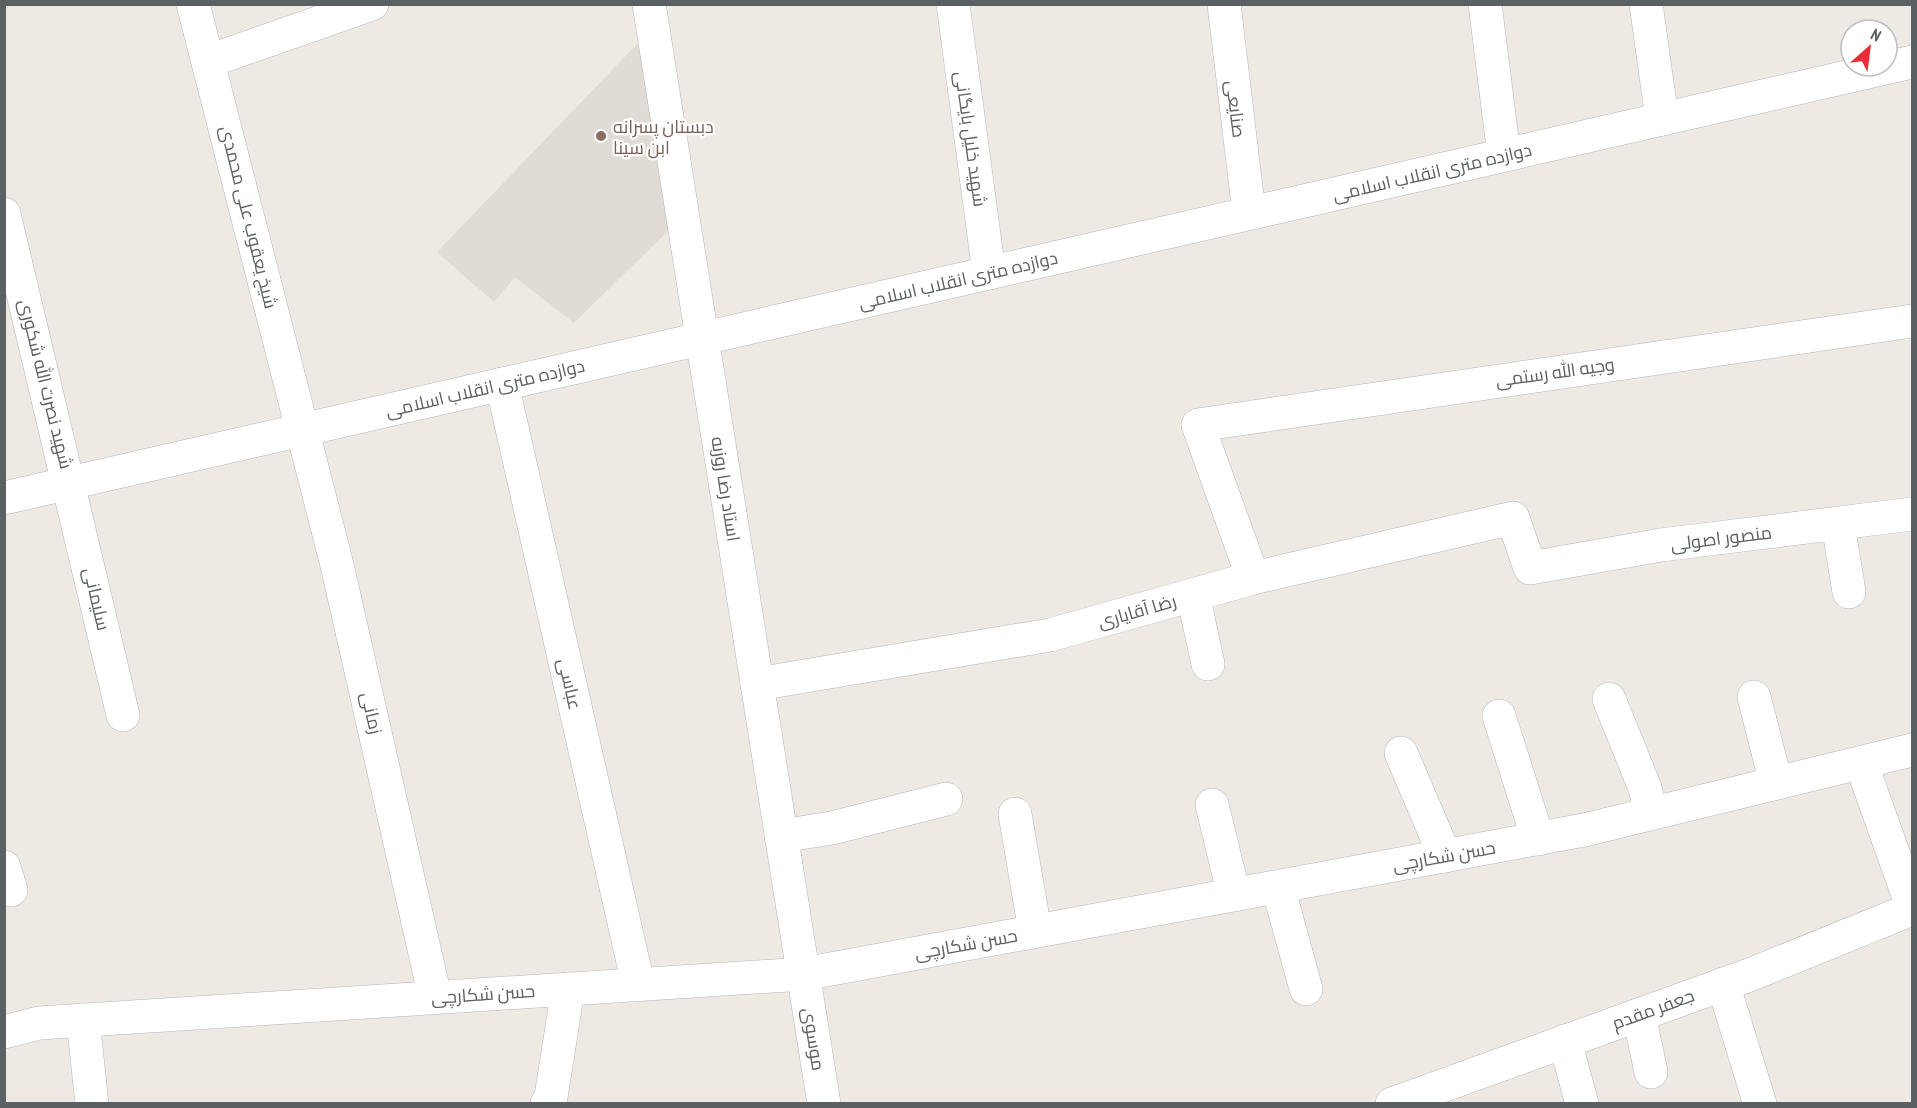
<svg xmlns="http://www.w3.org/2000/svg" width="1917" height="1108" font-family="'PT Sans Narrow',Cairo,sans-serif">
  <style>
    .education { fill: #e0dbd4 }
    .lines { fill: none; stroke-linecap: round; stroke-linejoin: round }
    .minor-casing { stroke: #b3b6ba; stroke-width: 34 }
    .minor { stroke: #fff; stroke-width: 33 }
    .education-dot { fill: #8d6e63; stroke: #fff; stroke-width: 2 }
    .labels { text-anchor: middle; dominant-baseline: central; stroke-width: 4.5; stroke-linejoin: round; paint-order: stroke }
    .street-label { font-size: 18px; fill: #5b6063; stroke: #fff }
    .education-label { font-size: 18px; fill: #785e54; stroke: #fff; text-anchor: start }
  </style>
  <rect width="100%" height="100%" fill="#eeeae3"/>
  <polygon class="education" points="638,43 670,229 574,323 515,277 494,302 437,252"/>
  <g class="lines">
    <defs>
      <g id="minor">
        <polyline points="193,4 337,565 435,997"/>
        <polyline points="649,4 824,1104"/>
        <polyline points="953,4 989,273"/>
        <polyline points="1224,4 1249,213"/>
        <polyline points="1485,4 1504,155"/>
        <polyline points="1646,4 1662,119"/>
        <polyline points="209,61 372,4"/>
        <polyline points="4,214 123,715"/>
        <polyline points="502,384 638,984"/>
        <polyline points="4,498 1912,62"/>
        <polyline points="1838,524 1849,592"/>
        <polyline points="1253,578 1198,425 1912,321"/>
        <polyline points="1193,595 1208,664"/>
        <polyline points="757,684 1050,635 1253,578 1513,518 1530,568 1661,545 1912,514"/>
        <polyline points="1754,697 1776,783"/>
        <polyline points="1609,699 1645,788 1651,813"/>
        <polyline points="1499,716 1538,839"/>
        <polyline points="1401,753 1445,856"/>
        <polyline points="1861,763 1912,906"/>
        <polyline points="1212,805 1234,895"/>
        <polyline points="1015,814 1035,931"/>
        <polyline points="781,836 832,828 946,799"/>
        <polyline points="4,867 11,890"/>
        <polyline points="1278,887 1306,989"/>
        <polyline points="1723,984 1760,1104"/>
        <polyline points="1639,1015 1651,1072"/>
        <polyline points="83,1020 92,1104"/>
        <polyline points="4,1032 39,1023 804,974 1584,830 1912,750"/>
        <polyline points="1565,1041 1582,1104"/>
        <polyline points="547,1104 551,1097 568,989"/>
        <polyline points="1392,1104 1752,974 1912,909"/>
      </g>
    </defs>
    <use href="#minor" class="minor-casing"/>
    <use href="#minor" class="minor"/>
  </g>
  <circle class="education-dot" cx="601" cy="136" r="6"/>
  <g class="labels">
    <g class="street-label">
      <text transform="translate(1236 109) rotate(83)">صنایعی</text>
      <text transform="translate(971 139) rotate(82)">شهید خلیل بایگانی</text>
      <text transform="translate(1432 172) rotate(-13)">دوازده متری انقلاب اسلامی</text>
      <text transform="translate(249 217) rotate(76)">شیخ یعقوب علی محمدی</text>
      <text transform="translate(958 280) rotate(-13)">دوازده متری انقلاب اسلامی</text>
      <text transform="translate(1555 372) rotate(-8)">وجیه الله رستمی</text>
      <text transform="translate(46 384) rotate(76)">شهید نصرت الله شکوری</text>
      <text transform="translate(485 388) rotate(-13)">دوازده متری انقلاب اسلامی</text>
      <text transform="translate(726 489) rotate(81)">استاد رضا روزبه</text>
      <text transform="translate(1721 538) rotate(-7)">منصور اصولی</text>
      <text transform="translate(97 599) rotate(77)">سلیمانی</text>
      <text transform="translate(1137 611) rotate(-16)">رضا آقایاری</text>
      <text transform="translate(570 684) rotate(77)">عباسی</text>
      <text transform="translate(372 713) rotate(77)">زمانی</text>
      <text transform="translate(1444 856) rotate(-10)">حسن شکارچی</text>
      <text transform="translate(966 944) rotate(-10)">حسن شکارچی</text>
      <text transform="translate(483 994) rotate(-4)">حسن شکارچی</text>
      <text transform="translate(1653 1009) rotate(-20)">جعفر مقدم</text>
      <text transform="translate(814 1039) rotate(81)">موسوی</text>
    </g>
    <g class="education-label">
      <text x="613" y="126">دبستان پسرانه<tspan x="613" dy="21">ابن سینا</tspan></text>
    </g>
  </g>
  <rect width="1917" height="1108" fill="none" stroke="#5b6063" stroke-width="12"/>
  <g transform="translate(1869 48) rotate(28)"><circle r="28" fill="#ffffff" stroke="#bdbfc1" stroke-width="1.5"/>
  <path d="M0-4.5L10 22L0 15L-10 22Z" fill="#e72f3a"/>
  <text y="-9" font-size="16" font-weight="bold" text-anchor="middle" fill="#5b6063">N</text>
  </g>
</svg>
